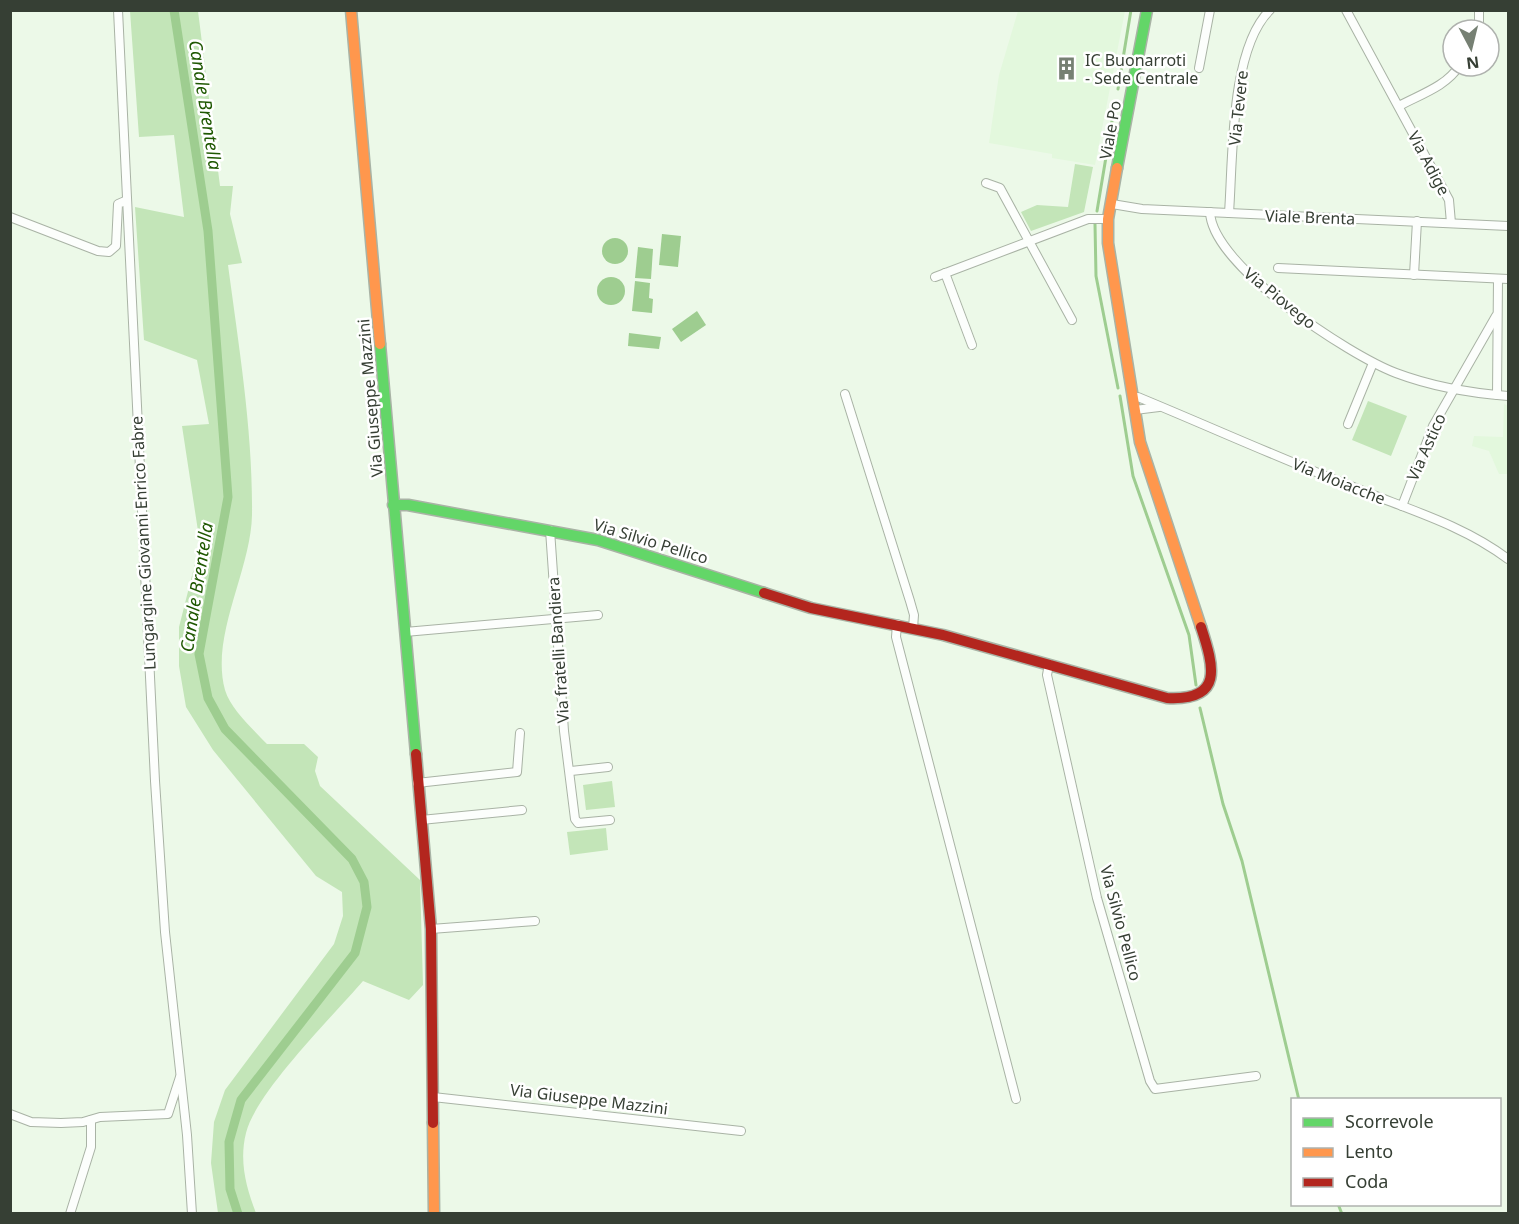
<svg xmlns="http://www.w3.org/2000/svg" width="1519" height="1224" font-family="'Noto Sans',sans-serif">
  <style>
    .built { fill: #e3f8dd }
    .green { fill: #c3e5b8 }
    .water { fill: #9ecd90 }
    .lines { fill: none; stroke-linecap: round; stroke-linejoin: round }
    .stream { stroke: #9ecd90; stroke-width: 3 }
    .canal { stroke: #9ecd90; stroke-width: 9 }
    .street-casing { stroke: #a9b3a5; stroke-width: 10 }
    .fast-casing { stroke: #a9b3a5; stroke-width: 13 }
    .slow-casing { stroke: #a9b3a5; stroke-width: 13 }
    .jam-casing { stroke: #a9b3a5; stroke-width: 13 }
    .street { stroke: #fcfefc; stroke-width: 8 }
    .fast { stroke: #63d668; stroke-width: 10 }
    .slow { stroke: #ff974d; stroke-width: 10 }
    .jam { stroke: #b3261e; stroke-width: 10 }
    .labels { text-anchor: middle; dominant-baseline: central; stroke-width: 5; stroke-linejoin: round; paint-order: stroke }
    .poi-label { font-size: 16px; fill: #363f34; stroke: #fff; text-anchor: start }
    .street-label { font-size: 16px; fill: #363f34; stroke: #fff }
    .water-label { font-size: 18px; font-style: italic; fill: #1f5802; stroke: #fff }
  </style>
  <rect width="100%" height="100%" fill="#ecf9e8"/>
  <g class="built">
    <polygon points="1018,11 1125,11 1095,165 1052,158 1052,154 989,143 999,75"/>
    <polygon points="1504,404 1508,406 1508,474 1499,474 1489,451 1472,446 1474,436 1503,437"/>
  </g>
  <g class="green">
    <path d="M130,11h68l22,175h13l-3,28 12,49 -14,2c11,83 25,167 24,250 -1,55 -42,121 -27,175 6,20 28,39 42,54h37l14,13 -3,14 5,15 100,94 3,105 -14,15 -46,-19c-30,35 -107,111 -117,152 -7,28 0,54 10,80h-38l-7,-50 3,-41 11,-32 109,-146 9,-28 -1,-24 -26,-16 -103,-126 -27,-43 -7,-41v-39l21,-83 -18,-118 27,-2 -12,-64 -53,-20 -9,-133 49,10 -10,-82 -35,2z"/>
    <polygon points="1075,164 1093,167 1084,212 1031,231 1021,212 1037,205 1068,207"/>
    <polygon points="1368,401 1407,416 1391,456 1352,440"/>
    <polygon points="612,781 615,807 586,810 583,785"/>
    <polygon points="606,828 608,850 570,855 567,832"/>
  </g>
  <g class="water">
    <polygon points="662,234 681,236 678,267 659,265"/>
    <circle cx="615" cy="251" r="13"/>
    <polygon points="638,247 653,249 651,279 635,278"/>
    <circle cx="611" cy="291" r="14"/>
    <polygon points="635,281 650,283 649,298 653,299 652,313 632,311"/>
    <polygon points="697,311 706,325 681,342 672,329"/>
    <polygon points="629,333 661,337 659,349 628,346"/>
  </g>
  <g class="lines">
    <g class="stream">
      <polyline points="1118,89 1131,10"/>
      <polyline points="1097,211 1115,103"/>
      <polyline points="1095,224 1096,276 1118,388"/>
      <polyline points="1120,396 1133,476 1189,635 1196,685"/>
      <polyline points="1200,708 1223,804 1242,861 1299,1100"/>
      <polyline points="1338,1204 1342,1214"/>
    </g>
    <polyline class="canal" points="174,10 208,231 228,497 199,654 208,698 225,729 352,859 364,882 367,907 355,953 241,1100 229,1142 230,1189 238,1214"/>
    <defs>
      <g id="street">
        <polyline points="118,10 155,781 165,932 187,1135 192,1214"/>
        <polyline points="1346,10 1449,200 1451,223"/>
        <polyline points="1479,10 1479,30"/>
        <polyline points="1199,68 1210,10"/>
        <path d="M1399,106c20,-11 48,-20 60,-40"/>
        <polyline points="986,183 1000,188 1072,320"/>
        <polyline points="1112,204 1142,209 1508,226"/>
        <path d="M1210,212c2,54 139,143 186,161 37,14 74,20 112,23"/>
        <path d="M1229,213c4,-54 1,-164 41,-203"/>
        <polyline points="10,217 98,251 109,252 116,246 118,204 125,201"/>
        <polyline points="1278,268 1508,279"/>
        <polyline points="945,273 972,345"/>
        <polyline points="1414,275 1417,221"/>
        <polyline points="935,277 1088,219 1108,219"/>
        <polyline points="845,394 910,601 914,615 913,628"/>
        <polyline points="1497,395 1498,279"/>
        <path d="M1133,397h5c70,29 139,60 210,88 55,23 112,38 160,74"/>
        <polyline points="1135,410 1159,407"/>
        <polyline points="1348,424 1373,363"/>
        <polyline points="1402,506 1433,426 1496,316"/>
        <polyline points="550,530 564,731 575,819 578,823 610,820"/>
        <polyline points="897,624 896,637 1016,1099"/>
        <polyline points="405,632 598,615"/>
        <polyline points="1049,664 1047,675 1097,898 1150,1081 1155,1089 1256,1076"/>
        <polyline points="571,771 608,767"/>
        <polyline points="417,783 517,772 520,733"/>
        <polyline points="421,820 522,810"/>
        <polyline points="431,929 535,921"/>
        <polyline points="433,1097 741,1131"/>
        <polyline points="10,1114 31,1122 61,1123 83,1122 100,1117 168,1114 180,1077"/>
        <polyline points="70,1214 91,1147 91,1120"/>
      </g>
      <g id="fast">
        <polyline points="1117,168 1147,10"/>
        <polyline points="380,344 416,754"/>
        <polyline points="393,505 408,505 598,540 764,593"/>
      </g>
      <g id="slow">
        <polyline points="351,10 380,344"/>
        <polyline points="1117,168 1108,219 1108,243 1140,442 1201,627"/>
        <polyline points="433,1123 434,1214"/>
      </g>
      <g id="jam">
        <path d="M764,593l47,15 132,27 224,63c57,3 47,-31 34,-71"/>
        <polyline points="416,754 431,929 433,1123"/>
      </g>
    </defs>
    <use href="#street" class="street-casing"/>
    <use href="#fast" class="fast-casing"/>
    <use href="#slow" class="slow-casing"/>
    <use href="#jam" class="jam-casing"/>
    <use href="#street" class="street"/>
    <use href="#fast" class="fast"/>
    <use href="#slow" class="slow"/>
    <use href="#jam" class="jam"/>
  </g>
  <defs>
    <symbol id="building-bare" viewBox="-9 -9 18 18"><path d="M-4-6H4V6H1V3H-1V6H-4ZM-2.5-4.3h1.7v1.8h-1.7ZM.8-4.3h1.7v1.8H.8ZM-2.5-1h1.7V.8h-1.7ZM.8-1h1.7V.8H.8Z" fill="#768073" stroke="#fff" stroke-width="2.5" paint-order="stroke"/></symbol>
  </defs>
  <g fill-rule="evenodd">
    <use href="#building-bare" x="1050" y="52" width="33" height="33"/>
  </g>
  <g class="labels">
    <g class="poi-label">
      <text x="1085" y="60">IC Buonarroti<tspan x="1085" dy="18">- Sede Centrale</tspan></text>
    </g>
    <g class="street-label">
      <text transform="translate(1238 108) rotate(-84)">Via Tevere</text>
      <text transform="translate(1110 130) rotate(-80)">Viale Po</text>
      <text transform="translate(1429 163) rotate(62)">Via Adige</text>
      <text transform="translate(1310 217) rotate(2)">Viale Brenta</text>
      <text transform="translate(1280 298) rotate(39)">Via Piovego</text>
      <text transform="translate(370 398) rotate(-95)">Via Giuseppe Mazzini</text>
      <text transform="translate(1426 447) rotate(-66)">Via Astico</text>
      <text transform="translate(1339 481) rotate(22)">Via Moiacche</text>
      <text transform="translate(651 541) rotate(17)">Via Silvio Pellico</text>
      <text transform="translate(143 543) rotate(-93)">Lungargine Giovanni Enrico Fabre</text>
      <text transform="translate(558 650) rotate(-94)">Via fratelli Bandiera</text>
      <text transform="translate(1121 923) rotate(75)">Via Silvio Pellico</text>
      <text transform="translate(589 1099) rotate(7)">Via Giuseppe Mazzini</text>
    </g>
    <g class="water-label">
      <text transform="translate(206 105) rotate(81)">Canale Brentella</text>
      <text transform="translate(196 587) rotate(-81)">Canale Brentella</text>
    </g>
  </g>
  <rect width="1519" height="1224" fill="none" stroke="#363f34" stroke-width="24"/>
  <rect x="1291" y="1098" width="210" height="108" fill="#ffffff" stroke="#afb2ae" stroke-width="1.5"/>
  <rect x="1303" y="1118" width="30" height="9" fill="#63d668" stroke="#afb2ae" stroke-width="1.5"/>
  <text x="1345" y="1128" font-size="18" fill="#363f34">Scorrevole</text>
  <rect x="1303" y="1148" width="30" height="9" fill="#ff974d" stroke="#afb2ae" stroke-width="1.5"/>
  <text x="1345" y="1158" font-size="18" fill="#363f34">Lento</text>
  <rect x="1303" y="1178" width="30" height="9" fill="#b3261e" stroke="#afb2ae" stroke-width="1.5"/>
  <text x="1345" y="1188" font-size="18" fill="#363f34">Coda</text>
  <g transform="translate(1471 48) rotate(173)"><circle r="28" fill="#ffffff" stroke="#afb2ae" stroke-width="1.5"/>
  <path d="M0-4.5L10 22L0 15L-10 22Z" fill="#768073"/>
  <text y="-9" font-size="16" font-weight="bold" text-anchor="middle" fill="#363f34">N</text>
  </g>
</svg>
